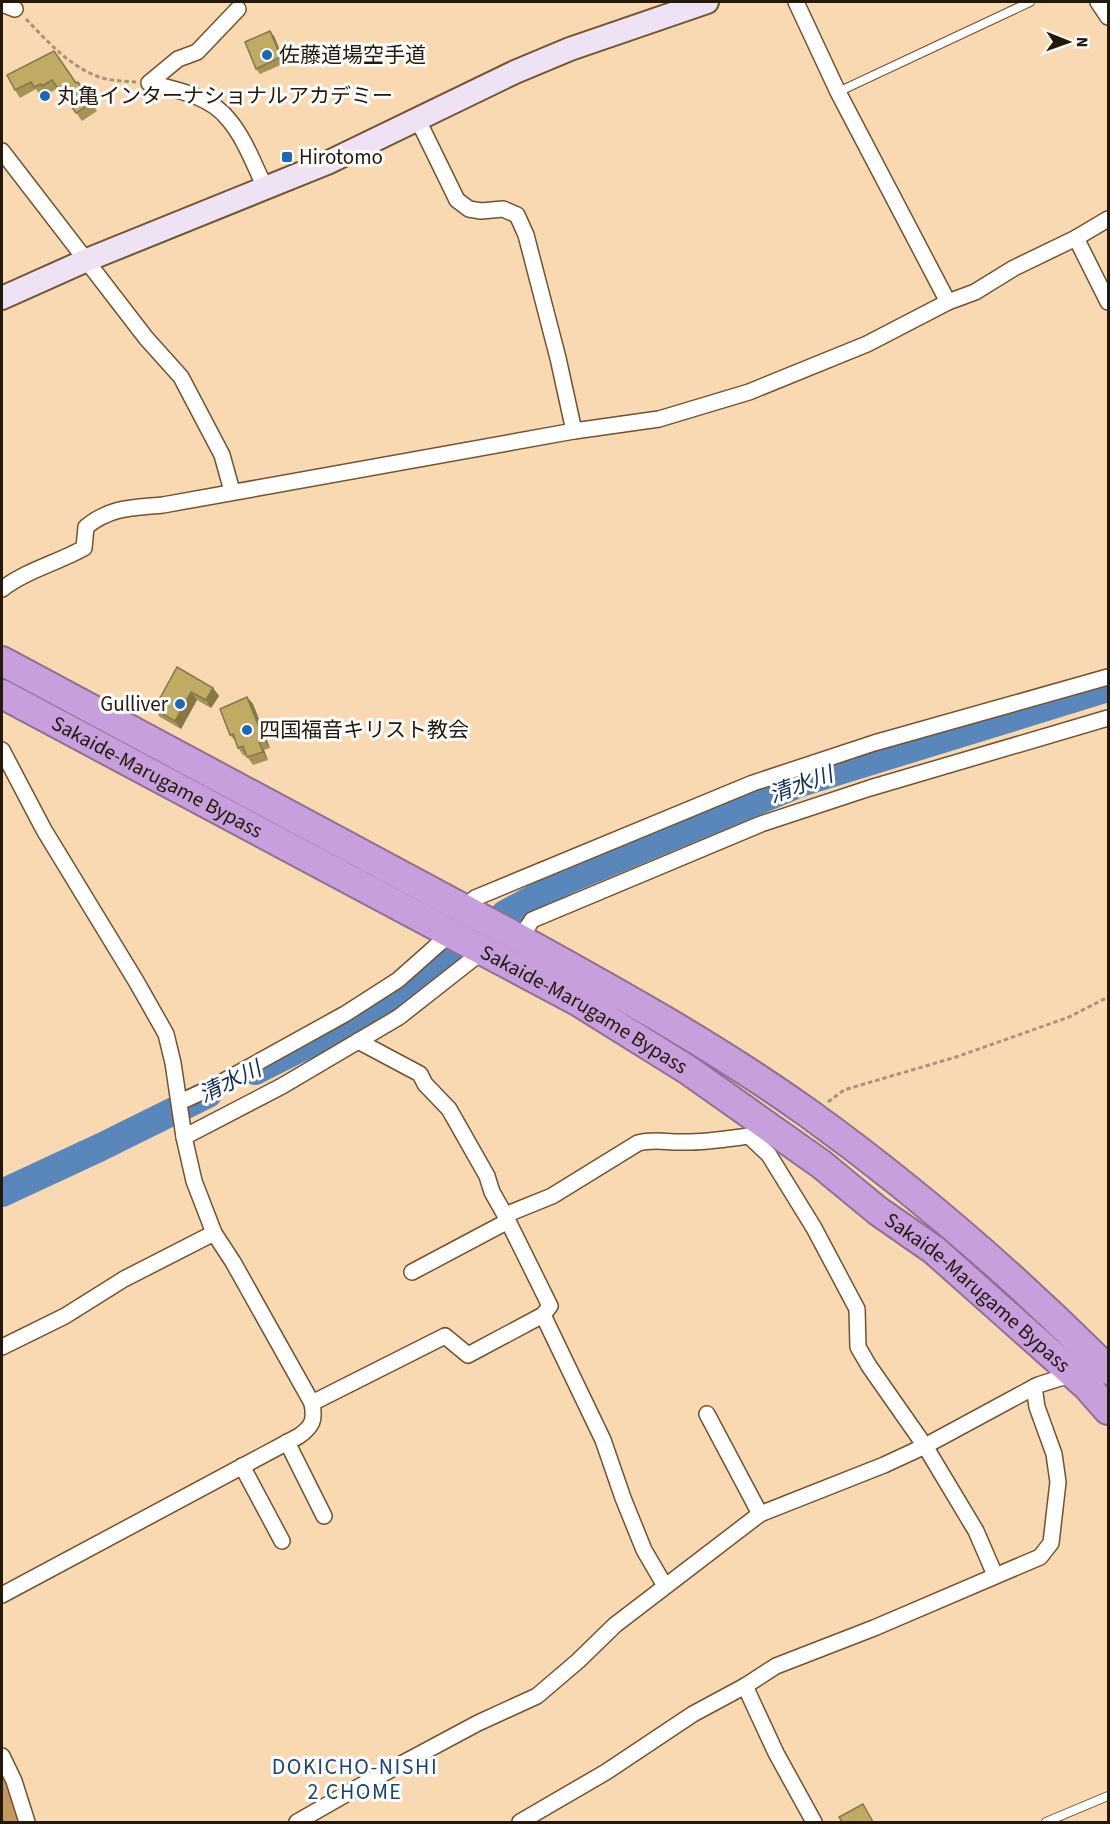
<svg xmlns="http://www.w3.org/2000/svg" width="1110" height="1824" font-family="'Source Sans 3','Noto Sans JP',sans-serif">
  <style>
    .forest { fill: #c5985d }
    .lines { fill: none; stroke-linecap: round; stroke-linejoin: round }
    .river { stroke: #5a87bb; stroke-width: 28 }
    .lane-casing { stroke: #6e5430; stroke-width: 10 }
    .street-casing { stroke: #6e5430; stroke-width: 18 }
    .secondary-casing { stroke: #6e5430; stroke-width: 26 }
    .highway-casing { stroke: #8e7092; stroke-width: 32 }
    .path { stroke: #ac9375; stroke-width: 3; stroke-dasharray: 4.5 3; stroke-linecap: butt }
    .lane { stroke: #fff; stroke-width: 8 }
    .street { stroke: #fff; stroke-width: 15 }
    .secondary { stroke: #eee2f4; stroke-width: 22 }
    .highway { stroke: #c79fdc; stroke-width: 28 }
    .wall { fill: #a59356 }
    .shaded-wall { fill: #867846 }
    .building { fill: #c0ab64; stroke: #867846; stroke-width: 1.5 }
    .poi-dot { fill: #1b68b7; stroke: #fff; stroke-width: 2 }
    .labels { text-anchor: middle; dominant-baseline: central; stroke-width: 6; stroke-linejoin: round; paint-order: stroke }
    .poi-label { font-size: 21px; fill: #231809; stroke: #fff; text-anchor: start }
    .street-label { font-size: 21px; fill: #231809; stroke: #fff }
    .water-label { font-size: 22px; font-style: italic; fill: #0f2f52; stroke: #fff }
    .neighbourhood-label { font-size: 22px; letter-spacing: 1.5px; fill: #154577; stroke: #fff }
  </style>
  <rect width="100%" height="100%" fill="#f9d9b2"/>
  <polygon class="forest" points="2,1770 3,1774 23,1822 2,1822"/>
  <g class="lines">
    <g class="river">
      <polyline points="505,914 567,880 803,782 1108,688"/>
      <polyline points="255,1071 372,1012 449,955"/>
      <polyline points="2,1193 101,1147 208,1094"/>
    </g>
    <defs>
      <g id="lane">
        <polyline points="838,92 1030,2"/>
        <polyline points="1046,1822 1108,1796"/>
      </g>
      <g id="street">
        <polyline points="796,2 838,92 948,302"/>
        <polyline points="1098,2 1108,17"/>
        <polyline points="2,4 15,9"/>
        <path d="M238,9l-41,43 -19,7 -29,24c28,7 62,13 80,37 16,19 25,45 36,67"/>
        <polyline points="417,118 457,200 469,209 481,211 503,209 517,215 526,235 558,358 574,431"/>
        <polyline points="2,151 146,338 181,377 222,455 232,491"/>
        <polyline points="1076,238 1108,302"/>
        <path d="M2,589c25,-19 55,-26 82,-41l2,-21c24,-20 46,-19 77,-22l411,-74 85,-12 90,-27 118,-48 81,-42 27,-10 39,-24 62,-30 32,-19"/>
        <path d="M2,750l42,80 92,151 30,53 7,29 11,74 10,44 20,52 19,29 79,141 133,-67 23,19 75,-40 7,-9 -45,-91 47,-19 86,-53c15,-4 27,-1 41,-1 24,1 47,-3 70,-6l20,19 45,73 43,81 1,38 11,19 56,80 51,85 19,44"/>
        <polyline points="463,910 475,898 753,783 874,743 1108,677"/>
        <polyline points="520,939 532,920 761,824 870,788 1108,718"/>
        <polyline points="358,1041 420,1074 425,1084 449,1109 487,1176 492,1192 505,1215"/>
        <polyline points="180,1102 213,1087 345,1014 398,980 451,933"/>
        <polyline points="184,1137 282,1086 399,1017 483,951"/>
        <polyline points="412,1272 508,1221"/>
        <polyline points="543,1315 603,1440 623,1498 644,1550 665,1586"/>
        <polyline points="2,1347 65,1316 124,1279 214,1233"/>
        <polyline points="707,1414 760,1514"/>
        <polyline points="287,1442 324,1516"/>
        <polyline points="242,1466 282,1541"/>
        <path d="M2,1595l297,-159c14,-10 16,-16 13,-33"/>
        <polyline points="745,1686 776,1753 814,1822"/>
        <polyline points="2,1756 14,1781 27,1822"/>
        <polyline points="297,1822 362,1785 478,1723 537,1696 578,1661 615,1625 760,1514 884,1465 925,1446 1038,1385 1073,1374"/>
        <polyline points="520,1822 606,1772 693,1714 745,1686 776,1666 874,1628 1040,1557 1051,1543 1058,1482 1054,1454 1037,1407 1034,1387"/>
      </g>
      <polyline id="secondary" points="2,298 87,260 327,163 515,72 570,49 707,2"/>
      <g id="highway">
        <path d="M2,661l518,278c98,54 197,109 288,174 107,77 206,163 300,257"/>
        <path id="s1" d="M2,694l577,308 109,68 133,94 57,47 56,39 153,136 21,24"/>
      </g>
    </defs>
    <use href="#lane" class="lane-casing"/>
    <use href="#street" class="street-casing"/>
    <use href="#secondary" class="secondary-casing"/>
    <use href="#highway" class="highway-casing"/>
    <g class="path">
      <path d="M26,19c21,22 43,47 73,58 12,4 24,4 37,5"/>
      <polyline points="828,1102 844,1090 956,1057 1069,1017 1108,997"/>
    </g>
    <use href="#lane" class="lane"/>
    <use href="#street" class="street"/>
    <use href="#secondary" class="secondary"/>
    <use href="#highway" class="highway"/>
  </g>
  <g class="wall">
    <polygon points="274,36 285,63 260,74 256,69"/>
    <polygon points="7,75 76,83 84,90 97,111 82,121 58,88 48,94 46,92 40,95 36,89 20,98 15,90"/>
    <polygon points="177,667 213,688 219,696 211,708 197,700 181,729 160,717 154,709"/>
    <polygon points="247,697 253,704 270,748 264,750 268,760 253,765 246,755 244,756 238,748 237,743 230,735"/>
  </g>
  <g class="shaded-wall">
    <polygon points="270,31 274,36 285,63 281,57"/>
    <polygon points="213,688 219,696 211,708 206,700"/>
    <polygon points="191,692 197,700 181,729 175,721"/>
    <polygon points="247,697 253,704 270,748 264,740"/>
    <polygon points="259,742 264,750 268,760 263,752"/>
  </g>
  <g class="building">
    <polygon points="270,31 281,57 256,69 245,42"/>
    <polygon points="54,51 76,83 78,82 91,103 76,113 52,80 42,86 41,84 34,87 31,82 15,90 7,75"/>
    <polygon points="177,667 213,688 206,700 191,692 175,721 154,709"/>
    <polygon points="247,697 264,740 259,742 263,752 247,757 243,746 238,748 233,734 230,735 220,709"/>
    <polygon points="863,1804 873,1822 842,1822 839,1817"/>
  </g>
  <g class="poi-dot">
    <circle cx="267" cy="55" r="6"/>
    <circle cx="45" cy="96" r="6"/>
    <rect x="281" y="151" width="12" height="12" rx="3"/>
    <circle cx="180" cy="704" r="6"/>
    <circle cx="247" cy="730" r="6"/>
  </g>
  <g class="labels">
    <g class="poi-label">
      <text x="279" y="55">佐藤道場空手道</text>
      <text x="57" y="96">丸亀インターナショナルアカデミー</text>
      <text x="299" y="157">Hirotomo</text>
      <text x="168" y="704" text-anchor="end">Gulliver</text>
      <text x="259" y="730">四国福音キリスト教会</text>
    </g>
    <g class="street-label">
      <text stroke="none"><textPath href="#s1" startOffset="176">Sakaide-Marugame Bypass</textPath></text>
      <text stroke="none"><textPath href="#s1" startOffset="662">Sakaide-Marugame Bypass</textPath></text>
      <text stroke="none"><textPath href="#s1" startOffset="1148">Sakaide-Marugame Bypass</textPath></text>
    </g>
    <g class="water-label">
      <text transform="translate(801 785) rotate(-20)">清水川</text>
      <text transform="translate(230 1082) rotate(-26)">清水川</text>
    </g>
    <g class="neighbourhood-label">
      <text x="355" y="1767">DOKICHO-NISHI<tspan x="355" dy="25">2 CHOME</tspan></text>
    </g>
  </g>
  <rect width="1110" height="1824" fill="none" stroke="#231809" stroke-width="6"/>
  <g transform="translate(1068 42) rotate(91)" stroke="#ffffff" stroke-width="4.5" paint-order="stroke">
  <path d="M0-4.5L10 22L0 15L-10 22Z" fill="#231809"/>
  <text y="-9" font-size="16" font-weight="bold" text-anchor="middle" fill="#231809">N</text>
  </g>
</svg>
